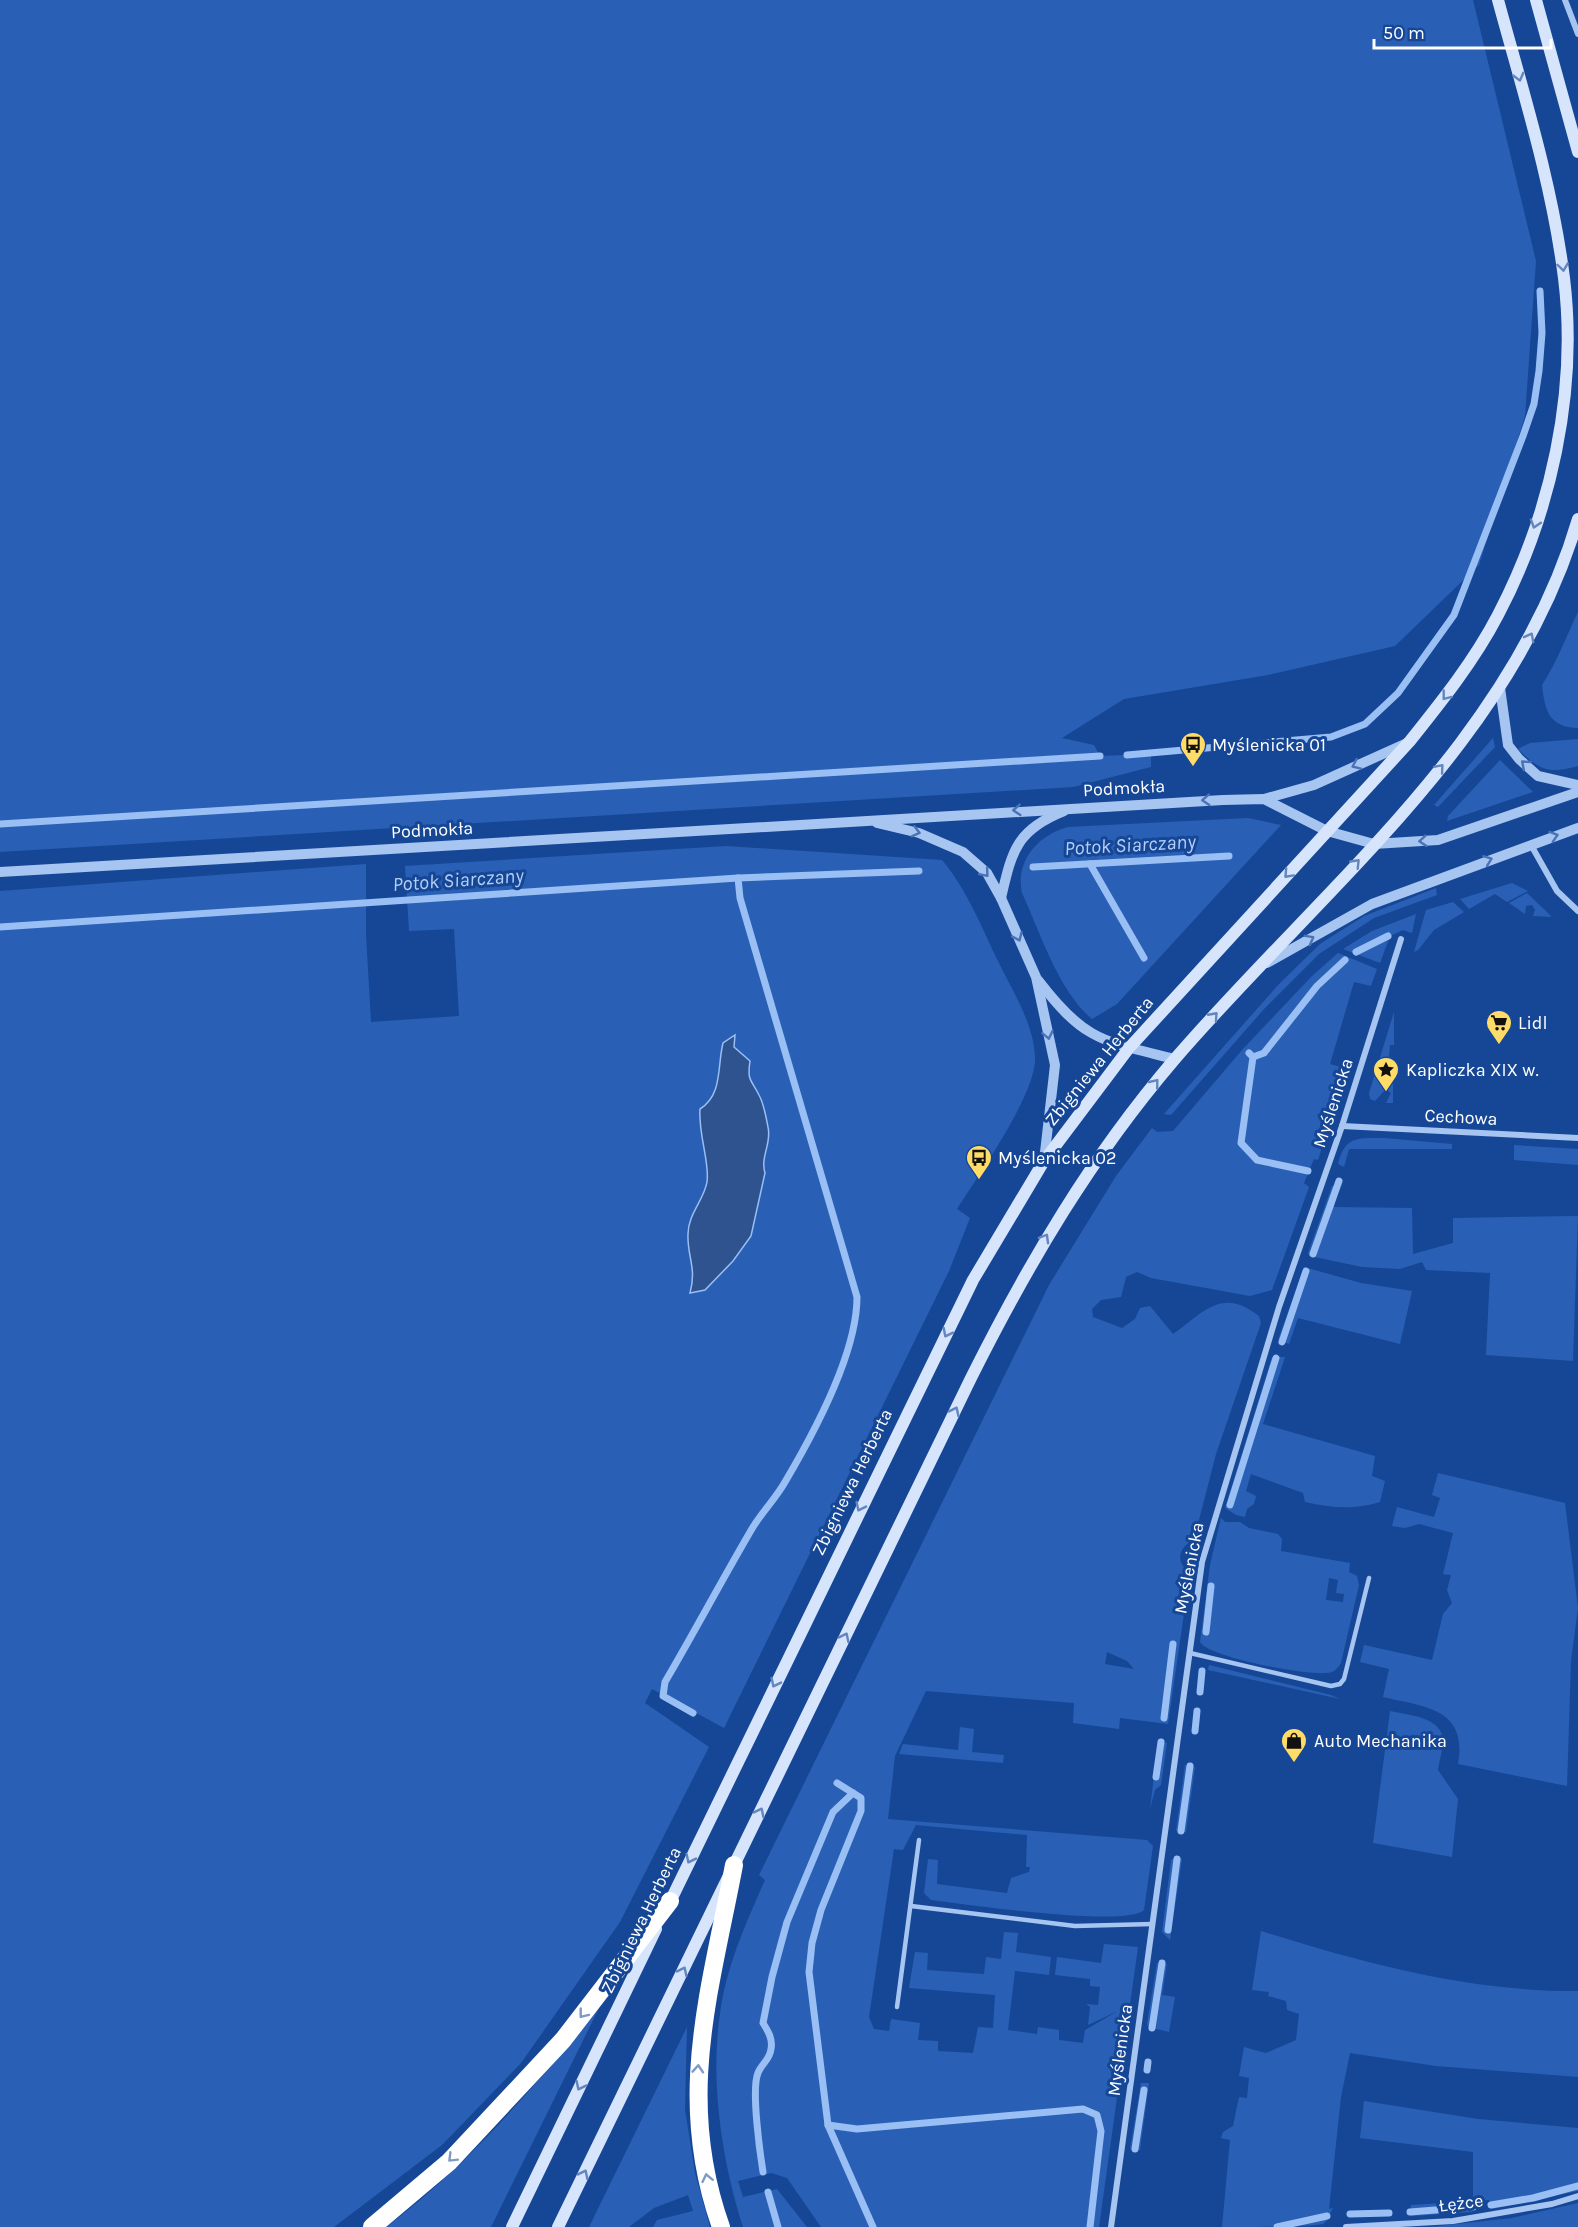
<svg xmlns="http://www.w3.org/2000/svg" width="1578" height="2227" font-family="Karla,sans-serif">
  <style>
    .green { fill: #2960b5; fill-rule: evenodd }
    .water { fill: #2f538e; stroke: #99bff4; stroke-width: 1.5 }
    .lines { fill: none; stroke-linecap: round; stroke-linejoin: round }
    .stream { stroke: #99bff4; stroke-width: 7 }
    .service { stroke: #a7c5f1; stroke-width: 4.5 }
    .minor { stroke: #a7c5f1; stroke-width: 6 }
    .tertiary { stroke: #a7c5f1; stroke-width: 10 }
    .secondary { stroke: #d6e4fc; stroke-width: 12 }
    .motorway { stroke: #fff; stroke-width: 18 }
    .oneway { stroke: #6386bf }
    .oneway2 { stroke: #4973b6 }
    .oneway3 { stroke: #7f9ac5 }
    .labels { text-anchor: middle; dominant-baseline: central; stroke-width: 6; stroke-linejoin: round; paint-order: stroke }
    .poi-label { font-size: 18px; fill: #fff; stroke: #164796; text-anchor: start }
    .street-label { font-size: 18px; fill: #fff; stroke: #164796 }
    .water-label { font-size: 20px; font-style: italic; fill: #b3cff8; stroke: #164796 }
  </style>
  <rect width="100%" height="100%" fill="#164796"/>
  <g class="green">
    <polygon points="0,0 1473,0 1536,261 1525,416 1479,565 1395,646 1268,675 1124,699 1062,738 1094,745 1100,756 1151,754 1151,767 1073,787 0,852"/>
    <path d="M1578,612v116c-29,-1 -33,-17 -36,-43 15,-23 24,-48 36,-73z"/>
    <polygon points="1493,738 1495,747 1438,807 1434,805"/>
    <path d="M1578,739v27c-29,8 -38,5 -60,-17l12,-6z"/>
    <polygon points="1500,760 1533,792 1447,821 1448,816"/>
    <path d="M1248,818l33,7 -164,179 -25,15c-33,-27 -52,-87 -70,-126 -7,-32 16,-58 46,-66z"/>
    <path d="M726,846l216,14c24,28 39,66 55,99 15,31 36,63 38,97 3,36 -58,121 -78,153l13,9 -21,53 -225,457 -72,-39 -7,14 64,44 -89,175 -99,141 -79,82 -108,82h-334v-1336l366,-27v71l5,87 88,-6 -5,-87 -45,2 -4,-65z"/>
    <polygon points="1512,883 1528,891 1507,902 1495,894 1469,909 1460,899"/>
    <polygon points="1436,888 1437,895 1374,918 1319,954 1265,1008 1171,1115 1164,1114 1279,984 1320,944 1364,916"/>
    <polygon points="1527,893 1551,916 1551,917 1533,916 1535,910 1532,905 1526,906 1525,914 1509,903"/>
    <polygon points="1453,902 1464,912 1434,930 1418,950 1414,952 1426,910"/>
    <polygon points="1416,914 1412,933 1403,930 1390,936 1380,963 1343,949 1372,931"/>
    <path d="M1338,953l39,16 -6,17 -17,-4 -24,82 17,5 -29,91 -4,-1 -10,24 5,4 -37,103 -22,6 -99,-18 -14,-6 -11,5 -5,20 -20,3 -9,9 1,8 29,11 13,-9 5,-11 10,-2 23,28c30,-21 48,-48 86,-18l2,7 -45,131 -22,85c-15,9 -19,21 -6,33v14l-20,138 -48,-6 -1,11 -46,-6 1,-20 -148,-12 -31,65 -7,63 259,21 6,6 -9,64c-19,18 -180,-6 -213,-10l-7,-7 4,-34 10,1 -1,24 70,9 4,-15 18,-6 1,-5h-4l1,-32 -111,-10 -13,25 -9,-1 -25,168 5,12 15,2 2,-12 29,4 -2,17 20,1v10l35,2 5,-26 15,1 2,-33 -86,-7 6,-36 13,1 -1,17 57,4 2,-17 15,2 3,-27 14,1 -2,19 35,5 -2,18 -34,-4 -7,59 29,4 1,-7 21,3v10l24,3 2,-13 33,-19 -30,14 2,-18 -4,-3 12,1 2,-18 -10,-1v-7l-35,-4 2,-18 44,6 3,-19 34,3 -39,280h-278l-34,-49 -16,-5 -33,8 5,16 34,-8 30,38h-64c-21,-66 -33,-144 -23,-213 6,-47 26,-91 45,-134l-6,-5 290,-590 67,-109 36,-48 5,4 16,-1 69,-81 70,-74zM1107,1652l20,9 7,8 -29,-5z"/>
    <polygon points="1394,1012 1394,1045 1390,1045 1389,1057 1393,1058 1393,1103 1386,1103 1391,1093 1386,1089 1375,1101 1370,1099 1369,1093"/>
    <path d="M1384,1138l68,6v5h-103l-5,18 -6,-3c7,-29 21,-26 46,-26z"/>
    <polygon points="1514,1145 1578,1149 1578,1165 1514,1160"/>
    <polygon points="1339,1185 1334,1207 1412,1208 1413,1254 1453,1243 1453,1218 1578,1216 1573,1361 1486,1355 1490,1273 1426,1270 1422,1262 1400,1269 1362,1267 1310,1256 1308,1253 1332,1186"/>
    <polygon points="1304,1267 1361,1283 1412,1291 1400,1344 1298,1318 1289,1344 1278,1340"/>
    <path d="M1272,1357h13l-22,67 112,32 -3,20 13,5 -5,21c-27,8 -48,6 -75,0l-2,-9 -52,-19 -5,17 10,5 -2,8 -7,5 -2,8 -9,-2 -11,-7z"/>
    <path d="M1438,1473l127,30 13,105 -7,53 -4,125 -109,-22c10,-56 -33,-57 -75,-67l6,-28 -29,-7 4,-17 68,15 11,-46 9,-11 -5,-13 4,-15 -8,-1 10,-41 -34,-9 -14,4 -13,-2 5,-19 37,10 6,-19 -8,-3z"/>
    <path d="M1221,1518l4,4h15l9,6 29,6 4,5 -1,12 69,12 -1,9 8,4 2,9 -18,78c-4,6 -7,10 -15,10 -20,2 -116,-15 -126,-31l10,-77zM1329,1578l9,2 -2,13 8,1 -1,8 -17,-2z"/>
    <polygon points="1209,1665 1331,1695 1340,1699 1208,1670"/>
    <path d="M1390,1711c18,4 53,6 53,30 0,9 -4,20 -5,29l20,29 -6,58 -79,-14z"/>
    <polygon points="960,1727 974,1729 972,1752 1004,1755 1003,1763 899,1754 903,1744 958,1750"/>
    <polygon points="1158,1742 1167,1743 1161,1785 1155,1790 1150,1809"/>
    <polygon points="1185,1765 1195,1767 1186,1832 1176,1831"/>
    <polygon points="1174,1858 1182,1859 1170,1940 1162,1932 1171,1860"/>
    <path d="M1261,1931c103,32 208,61 317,60v86l-142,-11 -86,-13 -9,44 -12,112 4,-1c-3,5 -5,13 -10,16 -15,3 -81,3 -101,3l8,-87 -9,-2 2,-6 10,-6 6,-29 8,1 2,-20 -10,-2 5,-29 22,6 30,-13 3,-26 -12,-4 -1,-9 -18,-5 1,-4 -17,-2z"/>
    <polygon points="1157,1963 1167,1964 1162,1995 1175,1997 1169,2032 1148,2027 1147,2024"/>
    <path d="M600,2006l-109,221h-105c83,-62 149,-141 214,-221z"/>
    <polygon points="687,2027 685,2109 695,2173 710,2227 653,2227 657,2220 693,2211 688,2195 654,2208 629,2227 589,2227"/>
    <polygon points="1141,2083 1149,2083 1140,2150 1130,2149"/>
    <polygon points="1364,2101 1478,2119 1578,2128 1578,2191 1492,2209 1489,2200 1476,2201 1472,2212 1412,2216 1407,2214 1410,2213 1411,2205 1473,2201 1473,2152 1360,2138"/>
    <polygon points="1578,2203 1578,2227 1429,2227 1512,2218"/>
  </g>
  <path class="water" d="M735,1035l-1,12 16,14c-3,20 1,18 9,34 5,9 7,22 9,32 4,16 -8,30 -3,46l-14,63 -18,25 -28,29 -15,3c7,-26 -3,-36 -2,-59 0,-20 16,-34 19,-52 3,-20 -9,-48 -7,-73 23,-15 17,-42 23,-66z"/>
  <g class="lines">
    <g class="stream">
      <polyline points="1127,755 1331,737 1365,724 1398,693 1454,615 1523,436 1534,404 1539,371 1542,333 1540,291"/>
      <polyline points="0,824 1100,756"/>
      <polyline points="1090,864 1144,958"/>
      <polyline points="1033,867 1229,856"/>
      <polyline points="0,927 738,878 919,871"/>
      <polyline points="1356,952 1388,936"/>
      <polyline points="1249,1053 1253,1057 1241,1143 1257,1160 1308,1171"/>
      <polyline points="1253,1057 1264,1053 1317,986 1345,960"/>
      <polyline points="1313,1254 1339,1181"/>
      <polyline points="1282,1342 1306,1271"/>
      <polyline points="1230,1505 1276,1358"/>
      <polyline points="1206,1632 1211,1586"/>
      <polyline points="1200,1692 1202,1671"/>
      <path d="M693,1713l-30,-17 2,-14c30,-51 58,-104 88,-155 10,-16 23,-29 32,-45 29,-49 72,-129 72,-185l-117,-399 -2,-20"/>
      <polyline points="1164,1718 1173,1644"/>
      <polyline points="1195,1731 1197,1711"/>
      <polyline points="1156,1777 1161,1742"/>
      <polyline points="837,1783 861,1798 861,1811 821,1910 812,1943 809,1972 828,2125 873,2227"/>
      <polyline points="1181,1831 1190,1766"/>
      <polyline points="1168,1930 1177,1859"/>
      <polyline points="1152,2028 1162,1963"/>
      <polyline points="1147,2070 1148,2062"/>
      <polyline points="828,2125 857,2129 1083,2109 1097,2115 1101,2131 1090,2227"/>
      <polyline points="1135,2149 1144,2090"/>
      <path d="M763,2172c-3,-19 -12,-83 -5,-99 3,-9 12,-13 13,-24 2,-10 -3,-18 -8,-26l9,-46 15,-55 46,-110 20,-19"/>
      <polyline points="768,2192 778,2227"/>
      <polyline points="1491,2205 1533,2198 1578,2186"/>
      <polyline points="1410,2212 1473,2207"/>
      <polyline points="1350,2214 1389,2213"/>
      <polyline points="1277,2227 1327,2216"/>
    </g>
    <g class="service">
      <polyline points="1190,1653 1331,1686 1340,1684 1344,1679 1369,1578"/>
      <polyline points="911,1906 1075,1926 1153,1924"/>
      <polyline points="897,2007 919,1840"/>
    </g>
    <g class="minor">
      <polyline points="1565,0 1578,34"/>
      <polyline points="1531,845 1557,891 1578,911"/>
      <polyline points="1342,1126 1578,1138"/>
      <polyline points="1111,2227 1202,1562 1279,1307 1342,1126 1401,939"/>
      <polyline points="1346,2227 1453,2221 1552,2204 1578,2196"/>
    </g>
    <g class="tertiary">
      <polyline points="1500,688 1508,745 1519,759 1538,776 1578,785"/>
      <polyline points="1264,799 1314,785 1407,743"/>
      <polyline points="877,823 919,833 963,852 987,873 1001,898 1036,977 1055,1065 1044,1161"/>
      <polyline points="0,872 1223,800 1264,799 1327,831 1374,844 1438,840 1578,792"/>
      <path d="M1001,898c11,-47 15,-68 63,-87"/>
      <polyline points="1267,963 1372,904 1578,828"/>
      <path d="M1038,980c47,62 65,61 137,79"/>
    </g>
    <g class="secondary">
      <polyline points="1536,0 1578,152"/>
      <path d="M667,1908l306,-628 71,-119 85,-113 281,-307c32,-40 64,-80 88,-126 53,-101 80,-224 66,-337 -12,-95 -41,-186 -66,-278"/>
      <polyline points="512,2227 656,1929"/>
      <path d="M558,2227l413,-849c57,-114 120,-221 203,-318 146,-170 339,-318 404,-541"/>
    </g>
    <g class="motorway">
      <polyline points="372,2227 449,2162 563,2040 670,1901"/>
      <path d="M721,2227c-46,-128 -11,-235 13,-362"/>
    </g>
  </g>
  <defs><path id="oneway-chevron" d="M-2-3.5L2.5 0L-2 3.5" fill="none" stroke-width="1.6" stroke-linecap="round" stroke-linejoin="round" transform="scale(1.5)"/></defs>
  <g class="oneway">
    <use href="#oneway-chevron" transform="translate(1519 77) rotate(75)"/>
    <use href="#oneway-chevron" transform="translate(1563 267) rotate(82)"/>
    <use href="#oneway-chevron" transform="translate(1535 524) rotate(108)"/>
    <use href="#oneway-chevron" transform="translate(1530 637) rotate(-62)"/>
    <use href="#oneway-chevron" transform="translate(1446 696) rotate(128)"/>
    <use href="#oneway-chevron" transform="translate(1440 768) rotate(-50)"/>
    <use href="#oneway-chevron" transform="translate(1356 863) rotate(-46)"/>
    <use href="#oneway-chevron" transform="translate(1288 874) rotate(133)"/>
    <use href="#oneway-chevron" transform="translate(1214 1016) rotate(-48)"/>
    <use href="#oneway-chevron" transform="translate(1155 1083) rotate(-51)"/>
    <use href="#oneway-chevron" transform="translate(1045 1238) rotate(-60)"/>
    <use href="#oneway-chevron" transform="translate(947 1333) rotate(117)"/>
    <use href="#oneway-chevron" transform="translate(955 1411) rotate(-64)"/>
    <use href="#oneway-chevron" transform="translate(860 1507) rotate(116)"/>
    <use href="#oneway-chevron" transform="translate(845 1637) rotate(-64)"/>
    <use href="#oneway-chevron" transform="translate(775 1683) rotate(116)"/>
    <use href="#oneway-chevron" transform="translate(760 1812) rotate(-64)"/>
    <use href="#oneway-chevron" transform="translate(690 1859) rotate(116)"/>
    <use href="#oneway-chevron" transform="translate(683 1971) rotate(-64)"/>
    <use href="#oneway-chevron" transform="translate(580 2086) rotate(116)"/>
    <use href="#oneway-chevron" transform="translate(584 2174) rotate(-64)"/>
  </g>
  <g class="oneway2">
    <use href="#oneway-chevron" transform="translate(1525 764) rotate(-139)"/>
    <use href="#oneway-chevron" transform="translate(1356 765) rotate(156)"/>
    <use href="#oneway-chevron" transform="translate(1206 800) rotate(177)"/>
    <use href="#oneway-chevron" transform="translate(1017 810) rotate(176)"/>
    <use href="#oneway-chevron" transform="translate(916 832) rotate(15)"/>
    <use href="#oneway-chevron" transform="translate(1554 836) rotate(-18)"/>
    <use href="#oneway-chevron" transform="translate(1423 841) rotate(175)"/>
    <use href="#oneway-chevron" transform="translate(1488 860) rotate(-21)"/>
    <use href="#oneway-chevron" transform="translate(985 873) rotate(50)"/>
    <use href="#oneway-chevron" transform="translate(1018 937) rotate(66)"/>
    <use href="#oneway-chevron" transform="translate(1310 939) rotate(-29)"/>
    <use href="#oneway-chevron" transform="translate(1048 1035) rotate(78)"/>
  </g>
  <g class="oneway3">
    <use href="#oneway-chevron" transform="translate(583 2014) rotate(128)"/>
    <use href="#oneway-chevron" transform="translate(698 2069) rotate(-86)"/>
    <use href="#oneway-chevron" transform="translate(452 2158) rotate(135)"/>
    <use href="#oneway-chevron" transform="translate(707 2178) rotate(-102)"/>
  </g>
  <defs>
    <symbol id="bus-pin" viewBox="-11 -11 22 30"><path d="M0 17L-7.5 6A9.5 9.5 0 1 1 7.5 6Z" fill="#ffdb68" stroke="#164796"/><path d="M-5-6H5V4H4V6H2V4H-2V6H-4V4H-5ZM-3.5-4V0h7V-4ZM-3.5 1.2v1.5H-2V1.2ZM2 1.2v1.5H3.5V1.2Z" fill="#111"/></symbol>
    <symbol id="supermarket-pin" viewBox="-11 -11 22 30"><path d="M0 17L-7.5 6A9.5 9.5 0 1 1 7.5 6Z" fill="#ffdb68" stroke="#164796"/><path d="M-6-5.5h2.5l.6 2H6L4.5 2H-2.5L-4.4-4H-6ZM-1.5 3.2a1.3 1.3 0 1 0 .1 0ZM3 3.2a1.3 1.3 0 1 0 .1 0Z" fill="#111"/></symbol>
    <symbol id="sight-pin" viewBox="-11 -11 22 30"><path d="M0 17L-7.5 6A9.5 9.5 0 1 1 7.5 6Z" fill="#ffdb68" stroke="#164796"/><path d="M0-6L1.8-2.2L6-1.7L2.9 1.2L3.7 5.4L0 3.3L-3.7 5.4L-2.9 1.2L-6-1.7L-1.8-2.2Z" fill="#111"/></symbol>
    <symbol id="shop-pin" viewBox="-11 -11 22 30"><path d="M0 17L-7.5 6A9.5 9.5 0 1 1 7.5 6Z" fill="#ffdb68" stroke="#164796"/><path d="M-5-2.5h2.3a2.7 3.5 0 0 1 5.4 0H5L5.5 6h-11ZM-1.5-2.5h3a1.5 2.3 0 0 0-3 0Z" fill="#111"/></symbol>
  </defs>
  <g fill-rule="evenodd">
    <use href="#bus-pin" x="1178" y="730" width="30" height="40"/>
    <use href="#supermarket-pin" x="1484" y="1008" width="30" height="40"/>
    <use href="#sight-pin" x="1371" y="1055" width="30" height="40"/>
    <use href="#bus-pin" x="964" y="1143" width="30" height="40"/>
    <use href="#shop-pin" x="1279" y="1726" width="30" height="40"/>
  </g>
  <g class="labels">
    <g class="poi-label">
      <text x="1212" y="745">Myślenicka 01</text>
      <text x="1518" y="1023">Lidl</text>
      <text x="1406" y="1070">Kapliczka XIX w.</text>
      <text x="998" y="1158">Myślenicka 02</text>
      <text x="1314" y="1741">Auto Mechanika</text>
    </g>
    <g class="street-label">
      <text transform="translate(1124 788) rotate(-3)">Podmokła</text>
      <text transform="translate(432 830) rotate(-3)">Podmokła</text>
      <text transform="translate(1099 1061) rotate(-51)">Zbigniewa Herberta</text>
      <text transform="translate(1333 1103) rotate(-72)">Myślenicka</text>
      <text transform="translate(1461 1117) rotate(3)">Cechowa</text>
      <text transform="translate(852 1482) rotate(-64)">Zbigniewa Herberta</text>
      <text transform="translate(1189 1568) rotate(-79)">Myślenicka</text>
      <text transform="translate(641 1920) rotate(-64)">Zbigniewa Herberta</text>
      <text transform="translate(1120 2050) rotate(-82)">Myślenicka</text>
      <text transform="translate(1461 2203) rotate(-7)">Łężce</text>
    </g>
    <g class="water-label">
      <text transform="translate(1130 845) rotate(-3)">Potok Siarczany</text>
      <text transform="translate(458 880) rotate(-4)">Potok Siarczany</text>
    </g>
  </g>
  <path d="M1374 39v9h177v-9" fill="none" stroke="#ffffff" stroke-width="3"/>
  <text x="1383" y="39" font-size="18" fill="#ffffff" stroke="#164796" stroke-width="4.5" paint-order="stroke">50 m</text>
</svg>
